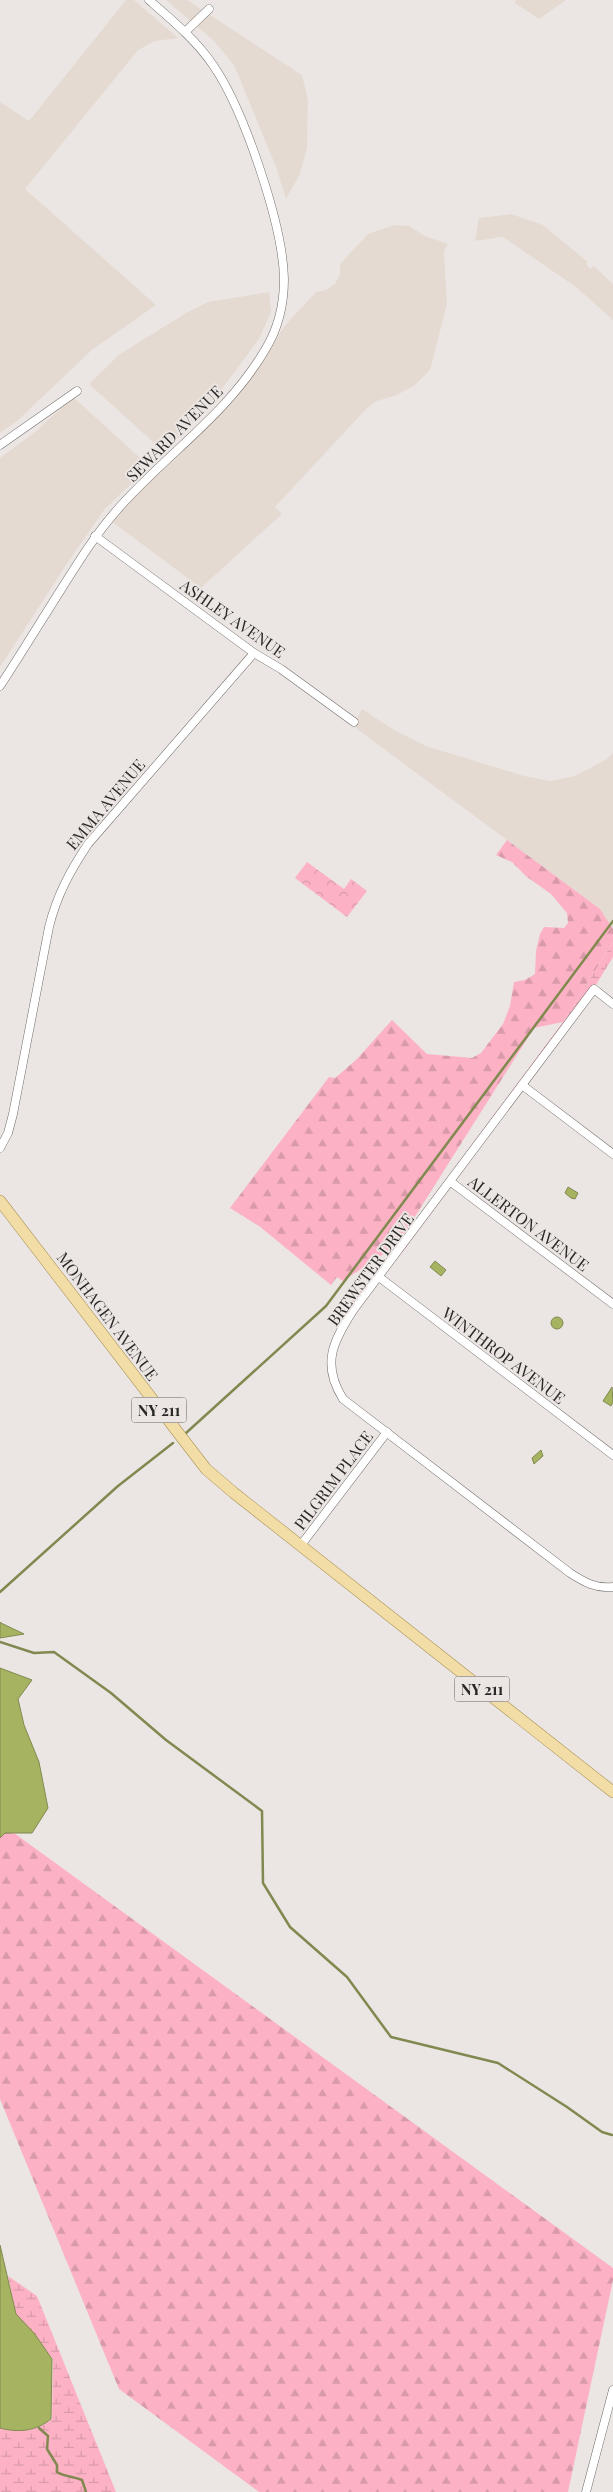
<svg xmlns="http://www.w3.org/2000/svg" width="613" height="2492" font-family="'Playfair Display',serif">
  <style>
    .built { fill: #e5dad2 }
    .forest { fill: url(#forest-firs) }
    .wetland { fill: url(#wetland-marsh) }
    .park { fill: url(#park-crowns) }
    .water { fill: #a6b361; stroke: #818950 }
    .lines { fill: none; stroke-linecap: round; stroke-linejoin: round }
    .stream { stroke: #818950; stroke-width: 2.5 }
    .street-casing { stroke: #6f6b68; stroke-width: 9 }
    .primary-casing { stroke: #a68f53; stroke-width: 12 }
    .street { stroke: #fff; stroke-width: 8 }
    .primary { stroke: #f2dda6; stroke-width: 11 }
    .labels { text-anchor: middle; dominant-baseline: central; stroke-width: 4; stroke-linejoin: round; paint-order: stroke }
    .shield { fill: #ebe6e3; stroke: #64615f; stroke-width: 1 }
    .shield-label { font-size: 15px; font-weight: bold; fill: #2a2827 }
    .street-label { font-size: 16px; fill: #2a2827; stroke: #ebe6e3 }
  </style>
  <defs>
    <pattern id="forest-firs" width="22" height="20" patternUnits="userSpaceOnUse" patternTransform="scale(1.25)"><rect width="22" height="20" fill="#fcb2c4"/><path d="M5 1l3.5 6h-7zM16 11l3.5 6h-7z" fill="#d899a8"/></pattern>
    <pattern id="wetland-marsh" width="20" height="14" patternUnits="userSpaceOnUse" patternTransform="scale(1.25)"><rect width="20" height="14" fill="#fcb2c4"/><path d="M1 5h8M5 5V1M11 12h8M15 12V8" fill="none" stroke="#d899a8"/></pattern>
    <pattern id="park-crowns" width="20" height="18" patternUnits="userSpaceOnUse" patternTransform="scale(1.25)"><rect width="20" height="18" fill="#fcb2c4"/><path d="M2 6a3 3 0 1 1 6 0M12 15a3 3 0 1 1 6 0" fill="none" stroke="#d899a8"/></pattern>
  </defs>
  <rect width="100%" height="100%" fill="#ebe6e3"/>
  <g class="built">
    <polygon points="126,0 134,0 178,38 155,41 138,50 25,189 156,305 93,349 17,421 0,433 0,102 29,121"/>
    <polygon points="166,0 187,0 302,75 308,100 307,148 300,174 286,199 276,167 234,65 214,41"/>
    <polygon points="516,0 566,0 539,19 515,3"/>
    <polygon points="511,214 543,225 588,262 586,264 590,269 594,266 613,284 613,320 576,287 503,237 475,241 479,218"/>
    <polygon points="394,225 409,226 425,236 448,244 444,251 447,304 430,370 415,385 397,395 377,401 367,408 275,507 282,514 201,588 111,521 223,408 288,322 316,292 326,290 335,284 340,274 340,264 368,234"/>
    <polygon points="269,292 271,312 259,339 208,408 164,452 89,384 120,354 186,313 208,302"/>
    <polygon points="73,397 149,466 104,510 68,562 0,667 0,458 35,432"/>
    <polygon points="362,709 394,730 426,746 524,776 551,781 575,776 607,759 613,752 613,929 600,909 353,726"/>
  </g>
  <g class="forest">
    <polygon points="507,840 600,909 613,929 613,942 563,1022 534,1028 397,1245 343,1281 337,1277 331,1285 259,1226 230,1208 329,1077 335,1078 357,1059 392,1020 427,1054 472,1058 481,1053 503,1024 510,1006 514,982 525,980 535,974 536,951 540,934 544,927 564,928 568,923 567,913 551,894 527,877 512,862 496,855"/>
    <polygon points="5,1833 14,1833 613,2268 613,2280 568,2492 259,2492 119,2389 0,2099 0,1838"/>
  </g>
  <g class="wetland">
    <polygon points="613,942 613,957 570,1027 404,1250 344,1323 338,1323 338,1318 397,1245 563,1022"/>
    <path d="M8,2276l29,20 79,196h-116v-64c21,4 35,4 52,-9l1,-60 -37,-45z"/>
  </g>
  <polygon class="park" points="307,862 344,889 351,879 367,891 347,917 295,878"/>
  <g class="water">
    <polygon points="568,1187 578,1193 575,1199 571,1198 565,1193"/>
    <polygon points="435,1261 446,1270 441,1276 430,1267"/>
    <circle cx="557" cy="1323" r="6"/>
    <polygon points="612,1387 613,1402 611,1406 603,1401"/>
    <polygon points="541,1450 543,1456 534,1464 532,1458"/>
    <polygon points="0,1622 1,1623 24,1634 0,1638"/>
    <polygon points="0,1668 32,1680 18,1699 24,1725 39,1762 48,1808 32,1833 5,1833 0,1838"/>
    <path d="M0,2245l16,69 18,19 18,26 -1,60c-15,12 -32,14 -51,9z"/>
  </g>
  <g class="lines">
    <g class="stream">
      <polyline points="186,1433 326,1306 613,921"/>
      <polyline points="0,1592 118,1486 173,1443"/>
      <polyline points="0,1642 34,1653 54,1652 111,1693 166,1740 262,1811 263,1883 290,1927 347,1977 391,2037 498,2063 567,2107 602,2132 612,2135"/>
      <path d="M39,2428l9,8 -1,13 10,16v7c8,5 16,4 25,8l4,12"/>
    </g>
    <defs>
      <g id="street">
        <polyline points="185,32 209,9"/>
        <polyline points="0,445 77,391"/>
        <polyline points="95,536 254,653 281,669 354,722"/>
        <path d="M0,686c21,-32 41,-65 62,-98 17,-27 33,-53 55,-78 48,-55 110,-95 148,-160 13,-21 19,-46 19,-71 -1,-54 -40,-169 -71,-214 -17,-25 -41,-45 -64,-65"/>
        <path d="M613,1004l-19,-15 -240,320c-21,32 -33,55 -11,90l227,174c14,9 26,16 43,14"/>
        <polyline points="522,1085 613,1154"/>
        <path d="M0,1148l8,-15 5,-19 36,-187c8,-32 21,-56 39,-83l166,-191"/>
        <polyline points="451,1182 613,1304"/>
        <polyline points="379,1277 613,1455"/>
        <polyline points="301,1545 387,1432"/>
        <polyline points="586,2492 613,2390"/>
      </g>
      <polyline id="primary" points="0,1201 206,1469 234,1493 613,1792"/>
    </defs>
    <use href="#street" class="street-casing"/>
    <use href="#primary" class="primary-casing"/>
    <use href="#street" class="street"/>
    <use href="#primary" class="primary"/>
  </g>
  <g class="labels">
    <g class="shield">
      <rect x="131.5" y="1397.5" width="55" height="25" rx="4"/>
      <rect x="454.5" y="1676.5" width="55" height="25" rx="4"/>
    </g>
    <g class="shield-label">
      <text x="159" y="1410">NY 211</text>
      <text x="482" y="1689">NY 211</text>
    </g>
    <g class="street-label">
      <text transform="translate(174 433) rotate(-45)">SEWARD AVENUE</text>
      <text transform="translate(233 618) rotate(35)">ASHLEY AVENUE</text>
      <text transform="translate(105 804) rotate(-50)">EMMA AVENUE</text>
      <text transform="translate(529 1223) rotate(37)">ALLERTON AVENUE</text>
      <text transform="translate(370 1269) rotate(-54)">BREWSTER DRIVE</text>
      <text transform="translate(108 1316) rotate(53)">MONHAGEN AVENUE</text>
      <text transform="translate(504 1355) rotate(37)">WINTHROP AVENUE</text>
      <text transform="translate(333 1480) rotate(-53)">PILGRIM PLACE</text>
    </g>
  </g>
</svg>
